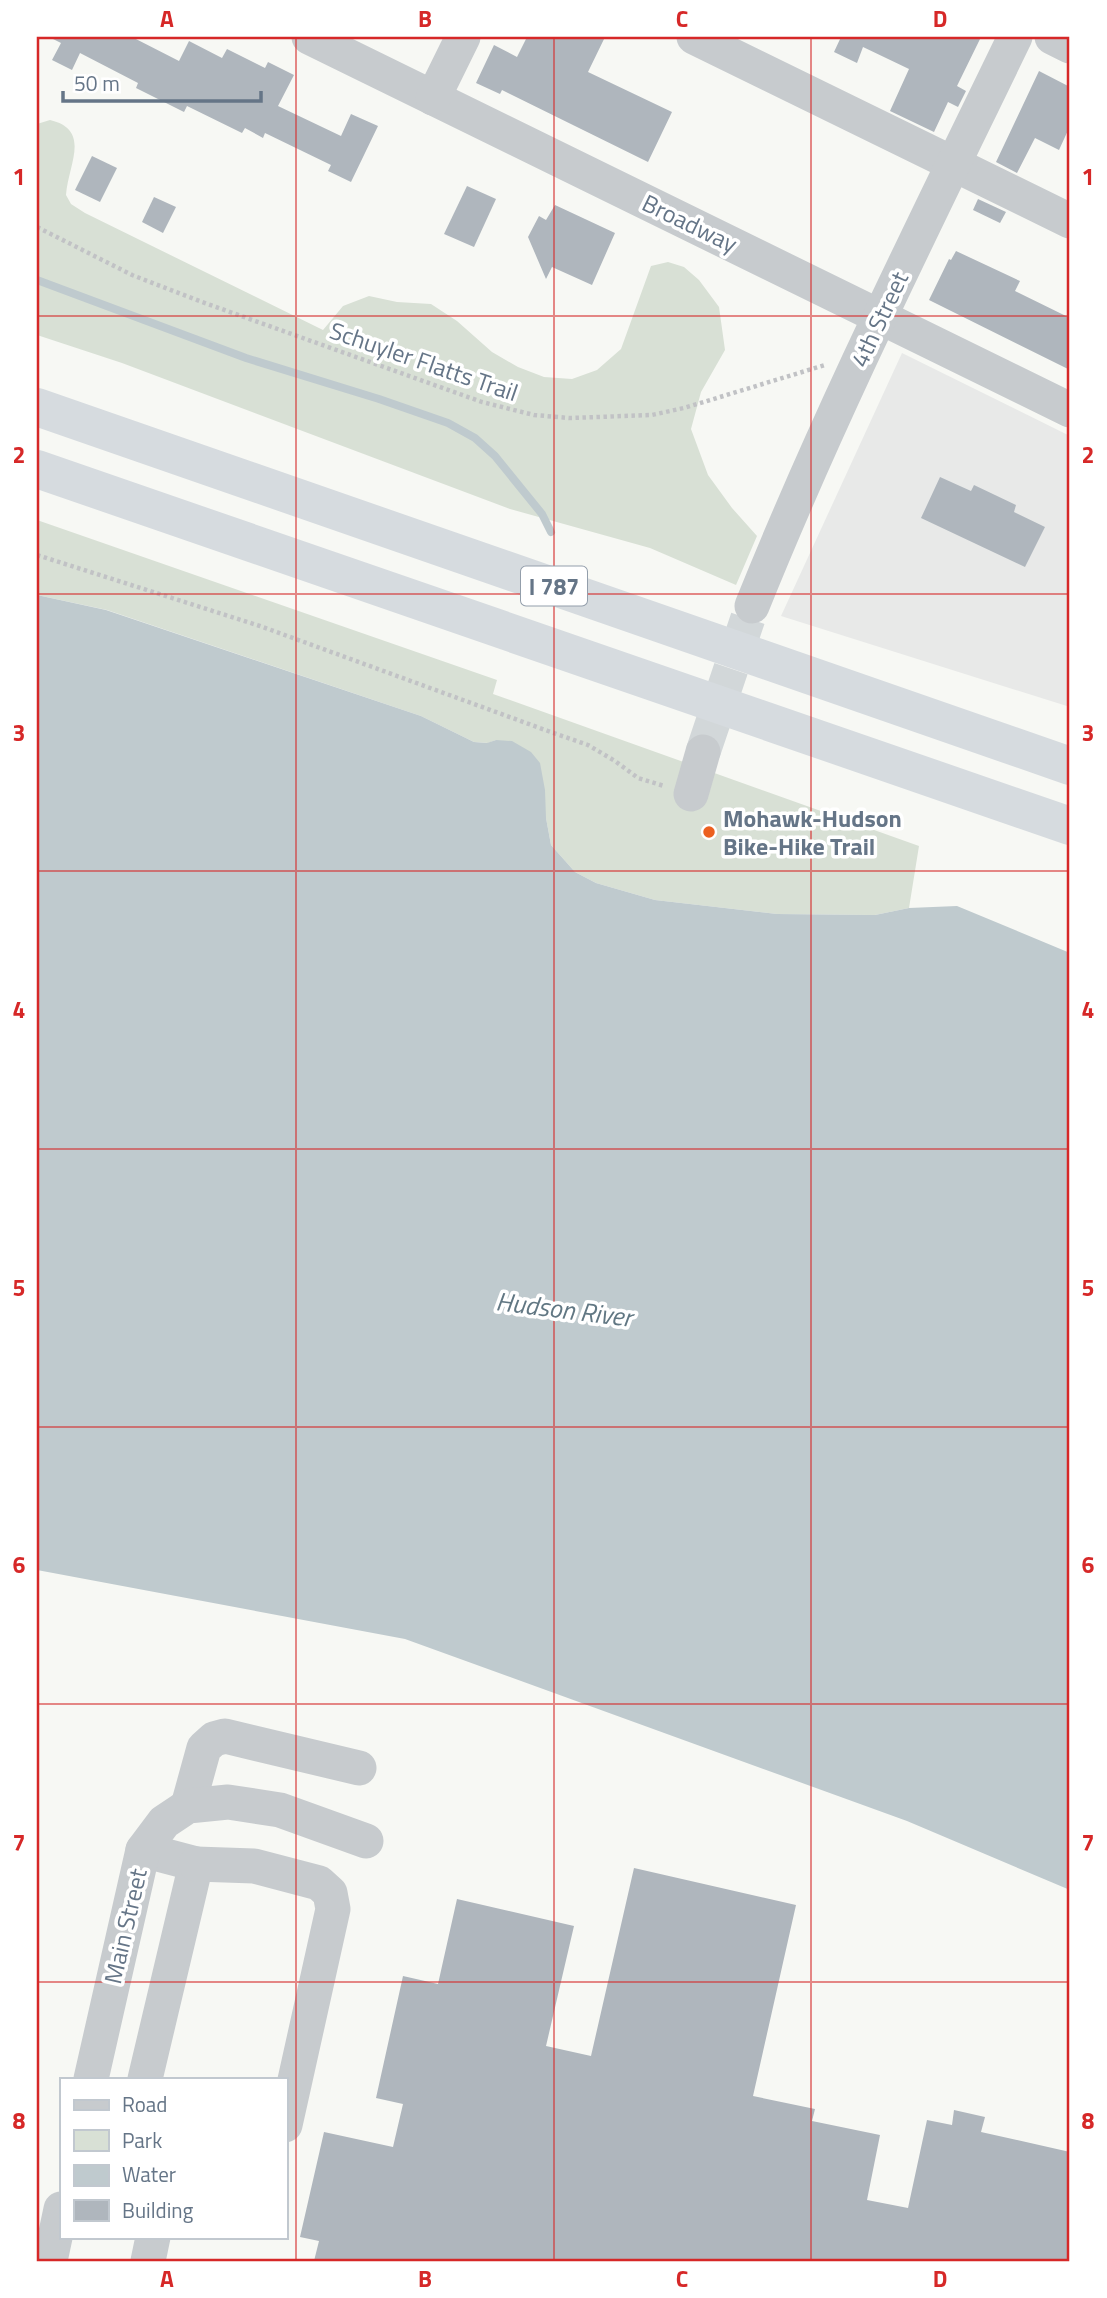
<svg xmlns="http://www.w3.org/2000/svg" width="1107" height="2298" font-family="'Titillium Web',sans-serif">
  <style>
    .built { fill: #e8e9e8 }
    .green { fill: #d8e0d5 }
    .water { fill: #bfcace }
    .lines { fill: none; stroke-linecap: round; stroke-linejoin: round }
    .stream { stroke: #bfcace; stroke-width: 8 }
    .building { fill: #afb6bd }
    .minor-tunnel { stroke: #d2d7d9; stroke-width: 35; stroke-dasharray: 35 18; stroke-linecap: butt }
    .path { stroke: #c1c2c5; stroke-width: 4.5; stroke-dasharray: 3.5 3.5; stroke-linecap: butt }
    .minor { stroke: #c7cbce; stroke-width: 35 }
    .highway { stroke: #d6dbdf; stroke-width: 38 }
    .grid { fill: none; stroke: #d62828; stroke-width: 2; stroke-opacity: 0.55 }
    .poi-dot { fill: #ec6020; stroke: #fff; stroke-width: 2.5 }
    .labels { text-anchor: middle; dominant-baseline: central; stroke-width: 7; stroke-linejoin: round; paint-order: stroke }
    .shield { fill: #fff; stroke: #939eab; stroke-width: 2 }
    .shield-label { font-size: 23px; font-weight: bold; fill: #657587 }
    .street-label { font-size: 24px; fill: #657587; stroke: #fff }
    .poi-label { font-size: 24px; font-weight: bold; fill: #657587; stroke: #fff; text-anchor: start }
    .water-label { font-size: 26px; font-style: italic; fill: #617783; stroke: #fff }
    .neatline { fill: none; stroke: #d62828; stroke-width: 2.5 }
    .grid-label { font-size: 23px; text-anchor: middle; font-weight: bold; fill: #d62828 }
  </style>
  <rect width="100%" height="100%" fill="#f7f8f4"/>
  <polygon class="built" points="902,353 1070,436 1070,707 781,616"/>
  <g class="green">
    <path d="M50,120c42,10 18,45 16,75l5,9 14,9 238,117 20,-24 26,-10 28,6 34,2 26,17 35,31 26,15 26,10 28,2 25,-9 24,-21 30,-83 17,-4 16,5 15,13 20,27 6,43 -24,42 -10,37 17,46 24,33 25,28 -21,49 -86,-37 -140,-39 -388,-146 -85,-28v-211z"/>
    <polygon points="37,520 497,680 493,694 919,846 909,908 875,915 777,914 655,900 596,883 575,872 551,845 546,818 496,740 488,743 474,742 421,716 107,610 37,595"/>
  </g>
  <polygon class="water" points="37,595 106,610 421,716 474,742 487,743 496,740 512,741 531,752 540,763 545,790 546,818 551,845 575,872 596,883 655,900 777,914 875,915 909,908 957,906 1070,953 1070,1890 907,1821 405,1639 37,1570"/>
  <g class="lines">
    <polyline class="stream" points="37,280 246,358 379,399 448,423 475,438 495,456 542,514 551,532"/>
  </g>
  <g class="building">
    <polygon points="49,37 132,37 179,61 189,41 222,58 227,49 265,68 268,62 294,75 278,106 341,136 351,114 378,126 351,182 328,171 331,165 265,133 263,138 245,128 242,133 187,106 184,112 136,88 138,83 80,53 72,70 52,60 61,43"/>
    <polygon points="527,37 605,37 588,72 672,112 648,162 502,90 500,94 476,83 494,45 517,57"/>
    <polygon points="841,37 981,37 957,86 966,91 958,107 948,102 934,132 890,111 909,69 863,47 857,63 834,52"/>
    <polygon points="1039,71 1070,87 1070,126 1059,150 1035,138 1017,173 996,162"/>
    <polygon points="92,156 117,168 100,202 75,190"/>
    <polygon points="467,186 496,199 474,247 444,234"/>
    <polygon points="154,197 176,207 163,233 142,222"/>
    <polygon points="978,199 1006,212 1000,223 973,210"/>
    <polygon points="555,205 615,233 592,285 552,267 546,279 528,237 539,216 546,220"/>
    <polygon points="956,251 1020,281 1015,291 1070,318 1070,370 929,300 949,259 951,260"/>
    <polygon points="940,477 971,491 974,485 1016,505 1014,512 1045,527 1025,567 921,518"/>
    <polygon points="634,1868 796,1905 753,2096 815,2109 812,2121 880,2135 867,2200 908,2208 927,2120 952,2125 954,2110 985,2117 981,2132 1070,2152 1070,2261 314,2261 319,2241 300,2237 324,2132 393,2147 403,2104 376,2098 403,1976 438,1984 457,1899 574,1926 546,2046 591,2056"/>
  </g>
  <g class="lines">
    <polyline class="minor-tunnel" points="703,752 752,606"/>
    <g class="path">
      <polyline points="37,227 132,275 202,302 482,402 534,415 569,418 652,415 684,408 825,365"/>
      <polyline points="37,555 260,626 548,731 588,745 615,761 638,778 664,786"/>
    </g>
    <g class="minor">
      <polyline points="309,37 1070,410"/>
      <polyline points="694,37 1070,221"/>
      <polyline points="1052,37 1070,46"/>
      <polyline points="433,98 463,37"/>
      <path d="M752,606c78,-194 172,-381 263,-569"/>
      <polyline points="691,794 703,752"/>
      <polyline points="188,1806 204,1748 214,1739 225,1736 359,1768"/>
      <polyline points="143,1850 196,1864 145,2079"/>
      <polyline points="196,1864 254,1866 319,1883 330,1893 333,1909 285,2125"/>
      <polyline points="91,2079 143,1850 164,1822 188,1806 228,1802 280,1810 366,1841"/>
      <polyline points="50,2261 61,2209"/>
      <polyline points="148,2261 153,2237"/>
    </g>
    <g class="highway">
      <polyline points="37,407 1070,766"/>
      <polyline points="37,469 1070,826"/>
    </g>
  </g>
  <path class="grid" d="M296,37v2224M554,37v2224M811,37v2224M37,316h1033M37,594h1033M37,871h1033M37,1149h1033M37,1427h1033M37,1704h1033M37,1982h1033"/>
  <circle class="poi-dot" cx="709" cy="832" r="7"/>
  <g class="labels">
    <rect class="shield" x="521" y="566.5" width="66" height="39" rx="5"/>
    <g class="shield-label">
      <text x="554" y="586">I 787</text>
    </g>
    <g class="street-label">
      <text transform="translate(690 223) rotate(26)">Broadway</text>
      <text transform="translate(879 319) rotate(-65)">4th Street</text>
      <text transform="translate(424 361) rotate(19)">Schuyler Flatts Trail</text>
      <text transform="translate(125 1926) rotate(-77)">Main Street</text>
    </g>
    <g class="poi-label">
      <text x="723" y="818">Mohawk-Hudson<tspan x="723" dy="28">Bike-Hike Trail</tspan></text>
    </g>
    <g class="water-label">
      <text transform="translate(564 1309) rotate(7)">Hudson River</text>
    </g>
  </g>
  <rect width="1107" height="2298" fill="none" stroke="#ffffff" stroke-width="77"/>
  <rect x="60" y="2078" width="228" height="161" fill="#ffffff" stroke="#c1c8cf" stroke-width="2"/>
  <rect x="74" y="2100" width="35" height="10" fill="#c7cbce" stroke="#c1c8cf" stroke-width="2"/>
  <text x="122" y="2112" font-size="21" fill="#657587">Road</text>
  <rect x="74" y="2130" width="35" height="21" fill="#d8e0d5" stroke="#c1c8cf" stroke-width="2"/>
  <text x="122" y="2148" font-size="21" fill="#657587">Park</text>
  <rect x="74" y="2165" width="35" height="21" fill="#bfcace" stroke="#c1c8cf" stroke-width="2"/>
  <text x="122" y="2182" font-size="21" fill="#657587">Water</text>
  <rect x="74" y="2200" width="35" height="21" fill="#afb6bd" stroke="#c1c8cf" stroke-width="2"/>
  <text x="122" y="2218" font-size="21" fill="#657587">Building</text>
  <path d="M63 91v10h198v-10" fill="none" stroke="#657587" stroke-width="3.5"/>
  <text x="74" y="91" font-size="21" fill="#657587" stroke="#ffffff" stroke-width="5" paint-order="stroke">50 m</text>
  <rect x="38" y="38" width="1030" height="2222" class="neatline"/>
  <g class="grid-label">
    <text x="167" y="27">A</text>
    <text x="425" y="27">B</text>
    <text x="682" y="27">C</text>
    <text x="940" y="27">D</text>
    <text x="19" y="185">1</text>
    <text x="1088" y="185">1</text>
    <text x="19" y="463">2</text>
    <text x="1088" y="463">2</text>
    <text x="19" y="741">3</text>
    <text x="1088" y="741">3</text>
    <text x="19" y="1018">4</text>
    <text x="1088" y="1018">4</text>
    <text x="19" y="1296">5</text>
    <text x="1088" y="1296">5</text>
    <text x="19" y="1573">6</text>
    <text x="1088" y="1573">6</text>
    <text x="19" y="1851">7</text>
    <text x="1088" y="1851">7</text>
    <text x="19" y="2129">8</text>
    <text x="1088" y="2129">8</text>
    <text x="167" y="2287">A</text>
    <text x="425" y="2287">B</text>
    <text x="682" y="2287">C</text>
    <text x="940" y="2287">D</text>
  </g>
</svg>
